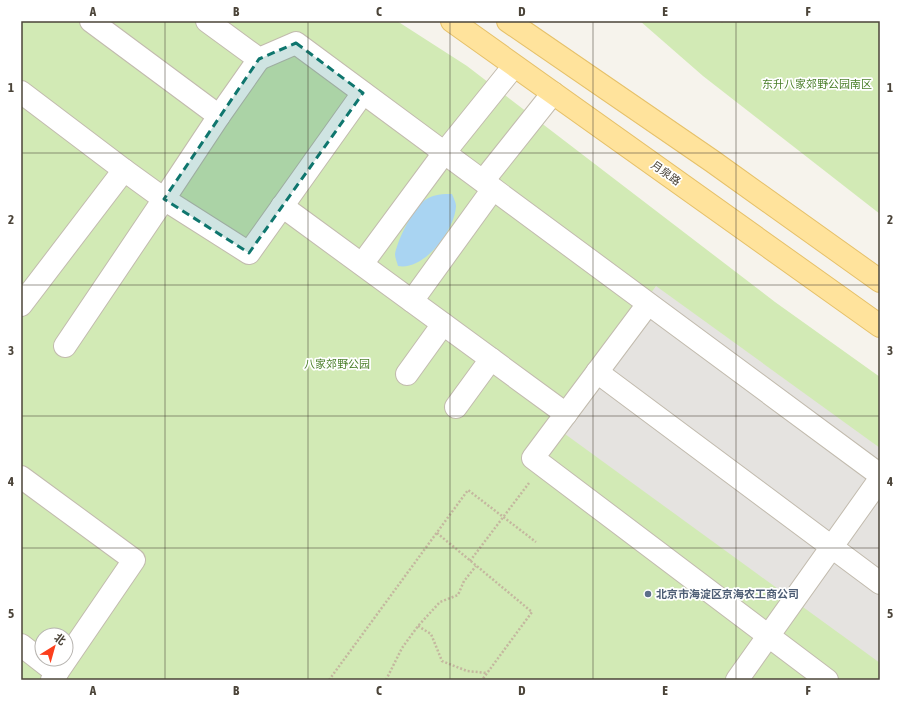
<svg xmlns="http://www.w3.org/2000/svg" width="901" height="701" font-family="'Asap Condensed','Noto Sans SC',sans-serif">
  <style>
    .green { fill: #d2eab5; fill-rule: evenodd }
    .parking { fill: #e5e3e0 }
    .water { fill: #a9d4f2 }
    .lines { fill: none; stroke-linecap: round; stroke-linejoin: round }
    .minor-casing { stroke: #c2bbae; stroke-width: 24 }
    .major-casing { stroke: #e6c16a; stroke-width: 24 }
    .path { stroke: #c4b79f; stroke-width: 2.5; stroke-dasharray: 2 2; stroke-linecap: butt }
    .minor { stroke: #fff; stroke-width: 22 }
    .major { stroke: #ffe39c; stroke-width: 22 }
    .marked { fill: #0f766e; fill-opacity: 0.2; stroke: #0f766e; stroke-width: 3; stroke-dasharray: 8 5; stroke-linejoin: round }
    .grid { fill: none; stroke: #4b4439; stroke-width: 1; stroke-opacity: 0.55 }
    .service-dot { fill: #5c6f8a; stroke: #fff; stroke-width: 1.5 }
    .labels { text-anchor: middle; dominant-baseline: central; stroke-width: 3.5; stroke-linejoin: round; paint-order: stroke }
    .park-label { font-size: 11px; fill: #4a7f2a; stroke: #fff }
    .street-label { font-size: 11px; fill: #4b4439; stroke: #fff }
    .service-label { font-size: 11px; font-weight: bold; fill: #4e5e75; stroke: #fff; text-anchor: start }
    .neatline { fill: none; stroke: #4b4439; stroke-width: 1.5 }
    .grid-label { font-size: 13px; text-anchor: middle; font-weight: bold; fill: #4b4439 }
  </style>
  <rect width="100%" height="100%" fill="#f6f3ec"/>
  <g class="green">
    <path d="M21,21h376l70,45 308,236 105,75v303h-859zM42,635h24v24h-24z"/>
    <polygon points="640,21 880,21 880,214 703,76"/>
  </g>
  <polygon class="parking" points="656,286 880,448 880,663 554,426"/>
  <path class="water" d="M452,194c1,3 4,8 4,12 -1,24 -32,65 -58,60 -1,-4 -3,-8 -3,-12 3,-15 18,-46 30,-54 9,-6 18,-6 27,-6z"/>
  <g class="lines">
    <defs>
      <g id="minor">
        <polyline points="91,21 219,116"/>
        <polyline points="207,21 259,59 296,43 880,475"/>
        <polyline points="21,92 124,170 164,199 219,116 259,59"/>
        <polyline points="483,181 553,93"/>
        <polyline points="282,206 566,414"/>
        <polyline points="362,264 444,153 514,66"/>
        <polyline points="412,301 493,189"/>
        <polyline points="648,304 533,458 827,680"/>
        <polyline points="21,305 124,170"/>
        <polyline points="65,346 164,199 249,253 363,93"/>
        <polyline points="597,372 880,583"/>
        <polyline points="407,374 443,324"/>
        <polyline points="456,407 491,359"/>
        <polyline points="21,477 134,560 52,680"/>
        <polyline points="21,645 57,673"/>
        <polyline points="737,680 880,479"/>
      </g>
      <g id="major">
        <polyline points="452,21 880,326"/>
        <polyline points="508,21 712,161 880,281"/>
      </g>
    </defs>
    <use href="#minor" class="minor-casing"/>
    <use href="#major" class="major-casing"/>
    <g class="path">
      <polyline points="721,21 723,21"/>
      <polyline points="437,533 532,612 482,680"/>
      <polyline points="470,561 529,483"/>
      <polyline points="418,626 431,634 442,661 467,671 487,673"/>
      <polyline points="329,680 468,490 536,542"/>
      <polyline points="386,680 402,648 418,626 440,602 458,595 464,581 476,566"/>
    </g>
    <use href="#minor" class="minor"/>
    <use href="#major" class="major"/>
  </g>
  <path class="marked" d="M296,43l67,50 -114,160 -85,-54 95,-140z"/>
  <path class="grid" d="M165,21v659M308,21v659M450,21v659M593,21v659M736,21v659M21,153h859M21,285h859M21,416h859M21,548h859"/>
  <circle class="service-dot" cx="648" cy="594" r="4"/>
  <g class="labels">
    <g class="park-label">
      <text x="817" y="84">东升八家郊野公园南区</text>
      <text x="337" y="364">八家郊野公园</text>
    </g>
    <g class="street-label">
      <text transform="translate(666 173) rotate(35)">月泉路</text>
    </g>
    <g class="service-label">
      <text x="656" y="594">北京市海淀区京海农工商公司</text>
    </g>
  </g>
  <rect width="901" height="701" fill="none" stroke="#ffffff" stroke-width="44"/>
  <g transform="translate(54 647) rotate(37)"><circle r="19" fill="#ffffff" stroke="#b7b4b0"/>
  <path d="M0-3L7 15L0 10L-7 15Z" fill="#fc3f1d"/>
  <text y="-6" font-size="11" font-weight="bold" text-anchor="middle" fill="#4b4439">北</text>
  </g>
  <rect x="22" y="22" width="857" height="657" class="neatline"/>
  <g class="grid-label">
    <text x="93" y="16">A</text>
    <text x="236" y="16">B</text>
    <text x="379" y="16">C</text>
    <text x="522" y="16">D</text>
    <text x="665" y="16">E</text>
    <text x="808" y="16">F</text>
    <text x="11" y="92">1</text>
    <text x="890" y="92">1</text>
    <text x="11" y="224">2</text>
    <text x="890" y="224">2</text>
    <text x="11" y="355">3</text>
    <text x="890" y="355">3</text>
    <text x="11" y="486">4</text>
    <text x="890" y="486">4</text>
    <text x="11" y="618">5</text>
    <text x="890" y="618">5</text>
    <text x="93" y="695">A</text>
    <text x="236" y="695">B</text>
    <text x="379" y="695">C</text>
    <text x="522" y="695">D</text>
    <text x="665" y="695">E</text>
    <text x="808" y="695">F</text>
  </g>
</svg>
